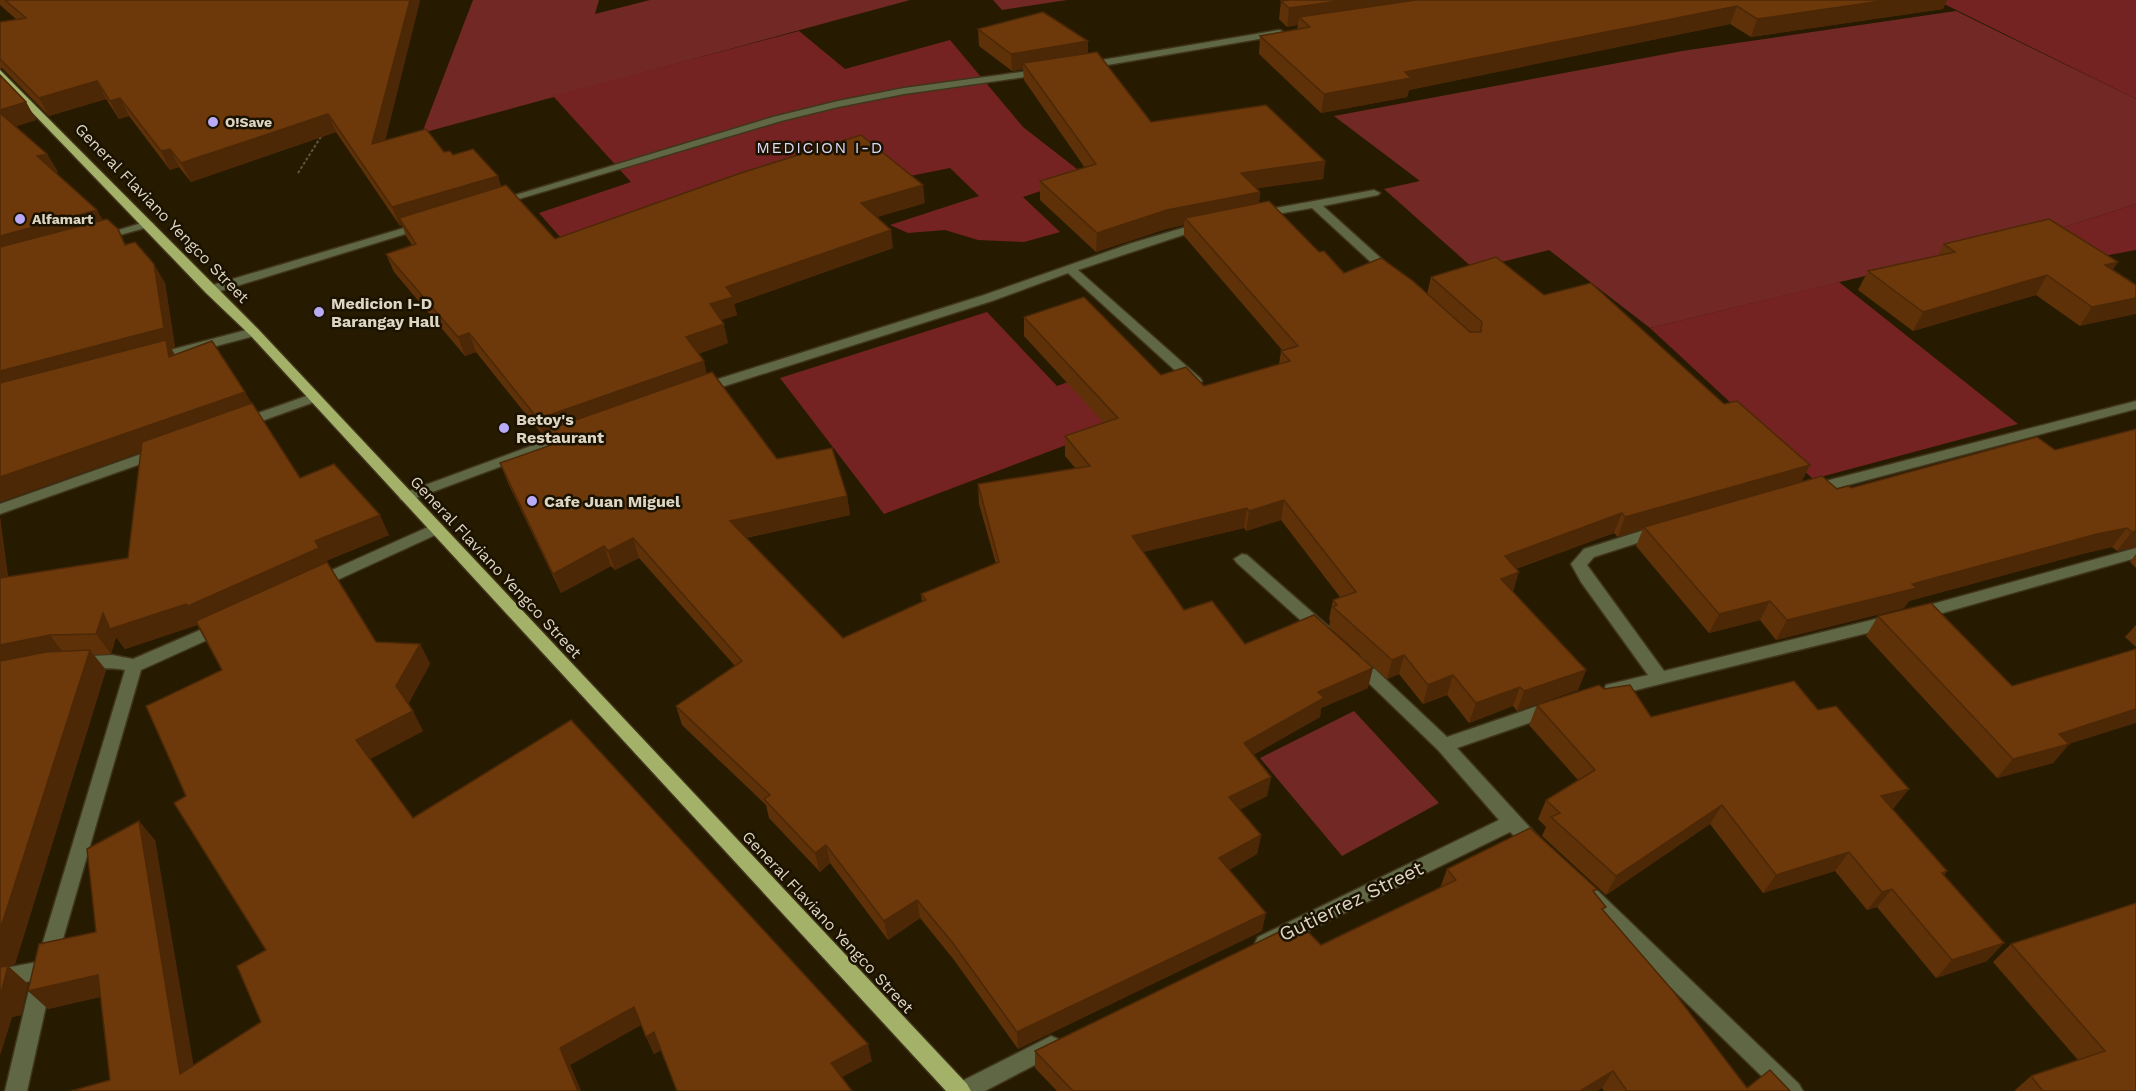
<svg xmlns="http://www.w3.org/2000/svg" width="2136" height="1091" font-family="'Work Sans',sans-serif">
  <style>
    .green { fill: #722825 }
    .forest { fill: #752322 }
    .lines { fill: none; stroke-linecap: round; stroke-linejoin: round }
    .minor-casing { stroke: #40351c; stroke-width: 3 }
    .major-casing { stroke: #40351c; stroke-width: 3 }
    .path { stroke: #5f553d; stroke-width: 2; stroke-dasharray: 3 2; stroke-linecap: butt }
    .minor { fill: #5f6745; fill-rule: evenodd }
    .major { fill: #a3b169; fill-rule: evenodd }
    .wall { fill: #5e3109 }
    .shaded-wall { fill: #4c2807 }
    .building { fill: #6d390a; stroke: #4c2807; stroke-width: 1.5 }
    .poi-dot { fill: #b9abf7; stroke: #1b1200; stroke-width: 2 }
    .labels { text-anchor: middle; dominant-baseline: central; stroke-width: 5; stroke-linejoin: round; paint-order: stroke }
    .far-poi-label { font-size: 14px; font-weight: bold; fill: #ded6c5; stroke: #1b1200; text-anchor: start }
    .far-quarter-label { font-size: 16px; letter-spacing: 1.5px; fill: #dcd8f5; stroke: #1b1200 }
    .street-label { font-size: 16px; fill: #ded6c5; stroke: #1b1200 }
    .poi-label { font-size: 16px; font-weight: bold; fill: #ded6c5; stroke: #1b1200; text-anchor: start }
    .near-street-label { font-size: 20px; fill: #ded6c5; stroke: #1b1200 }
  </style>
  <rect width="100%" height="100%" fill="#261b00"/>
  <g class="green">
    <polygon points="473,0 599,0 595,14 650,0 910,0 422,133"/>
    <polygon points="993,0 1067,0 1002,10"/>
    <polygon points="1956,11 2136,99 2136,204 2055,230 1650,328 1549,250 1474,269 1384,189 1420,181 1334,116 1682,51"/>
    <polygon points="1354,711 1439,803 1342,856 1260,758"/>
  </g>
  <g class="forest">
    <polygon points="1936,0 2136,0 2136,99"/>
    <polygon points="799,31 845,69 950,40 1023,127 1086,176 1023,197 1060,232 1024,242 978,240 945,230 908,233 890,225 979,196 950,168 567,245 539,213 631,182 553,96"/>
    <polygon points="2136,204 2136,250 2098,257 2055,230"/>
    <polygon points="1839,282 2018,424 1813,479 1650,328"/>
    <polygon points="987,312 1057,386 1084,376 1127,422 884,514 780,378"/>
  </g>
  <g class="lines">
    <defs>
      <g id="minor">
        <polygon points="1279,30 1282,31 1282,35 1084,69 1079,66 1084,63"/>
        <polygon points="1043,69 1048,72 1046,74 904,94 838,107 781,121 502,204 498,205 492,202 773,117 838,101 904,88"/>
        <polygon points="1374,190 1380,193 1378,195 1323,206 1394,270 1396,273 1390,277 1386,276 1312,208 1259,217 1253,214 1259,211"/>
        <polygon points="148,221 154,224 152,226 102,240 96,237"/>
        <polygon points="424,222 428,223 428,227 214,293 210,294 204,290 206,287"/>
        <polygon points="1203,222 1209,225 1207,227 1078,270 1200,378 1202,381 1200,384 1190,384 1068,273 992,301 706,392 701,393 694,389 696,386 984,295 1132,243"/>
        <polygon points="254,328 260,332 258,335 156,362 150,358 151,355"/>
        <polygon points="315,393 322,397 320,400 248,426 238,426 236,423 238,420"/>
        <polygon points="2136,401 2136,409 1814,494 1807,489 1814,484"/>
        <polygon points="569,432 574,433 576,436 574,439 411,500 401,500 399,497 401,494"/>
        <polygon points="158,448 163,450 165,453 163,456 0,514 0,504"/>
        <polygon points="437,523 444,528 442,532 322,587 312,587 309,583 312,579"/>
        <polygon points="1657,526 1662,527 1664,531 1662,535 1594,557 1587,565 1664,671 1892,615 1898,617 1900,621 1898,625 1892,627 1612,696 1606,695 1604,690 1606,685 1648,675 1581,582 1571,564 1584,549"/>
        <polygon points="2136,548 2136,558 1918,620 1912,618 1910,614 1912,610 1918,608"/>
        <polygon points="1242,554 1247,555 1329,627 1331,631 1329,635 1317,635 1237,563 1234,559"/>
        <path d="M221,621l6,2 2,4 -2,4 -86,39 -87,300 -27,121h-22l26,-110 -31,6v-18l37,-7 88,-292c-18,-4 -36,1 -53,-5l-2,-4 2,-4 40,-2 21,4z"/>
        <path d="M1356,655l6,2 85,80 105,-36 6,2 2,5 -2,5 -101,35 89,97 -3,6c-13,5 -23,-11 -33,-19l-245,120 -7,-3 -3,-6 3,-6 241,-117 -61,-70 -88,-85 -2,-4 2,-4z"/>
        <polygon points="1591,889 1598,891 1799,1084 1803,1091 1777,1091 1584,903 1582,897 1584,891"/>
        <polygon points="1051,1036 1058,1039 1061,1046 1058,1053 985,1091 952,1091 956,1084"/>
      </g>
      <polygon id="major" points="0,70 258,329 967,1084 971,1091 946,1091 250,335 206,293 0,79"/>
    </defs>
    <use href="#minor" class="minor-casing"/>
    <use href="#major" class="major-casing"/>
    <polyline class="path" points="298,173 322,135"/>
    <use href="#minor" class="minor"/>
    <use href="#major" class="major"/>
  </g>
  <g class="wall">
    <polygon points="0,0 420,0 385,140 453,155 502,187 555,239 925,203 877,217 893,248 734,304 737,315 721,320 728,343 698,354 707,374 777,459 847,496 850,515 746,538 843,638 922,602 921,594 996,564 979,504 978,484 1076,469 1065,456 1065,436 1104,423 1024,336 1024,317 1161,375 1204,386 1279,364 1281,351 1282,350 1184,236 1184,225 1166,229 1096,252 1040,200 1040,181 1085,168 1024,80 1023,69 1012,71 979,46 978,29 1088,41 1088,53 1151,122 1325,161 1323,179 1257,188 1260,192 1259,203 1344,273 1427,294 1431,277 1544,295 1724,404 1810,465 1801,482 1837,489 1851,488 2055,450 2136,429 2136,547 2117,551 2112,547 2082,554 1909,601 1904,608 1776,640 1760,620 1709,633 1636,546 1643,529 1618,537 1614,533 1516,569 1513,592 1586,670 1578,690 1517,711 1513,706 1469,723 1447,695 1423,704 1399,674 1387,679 1329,627 1330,621 1329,619 1333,600 1340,597 1281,520 1246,531 1244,528 1143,552 1184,610 1245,644 1368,688 1321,708 1320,717 1253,755 1271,777 1267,796 1239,810 1261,835 1257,854 1229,870 1262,931 1018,1049 954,960 920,918 888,940 830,863 820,872 769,818 766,805 682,725 676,706 735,666 639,558 615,570 611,566 561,593 508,483 500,463 552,445 549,437 545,438 476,352 465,356 394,272 386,254 412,245 406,236 402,225 400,226 336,132 191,182 179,167 170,170 129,116 119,119 106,99 49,116 2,68 0,69 0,22 17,20 0,5"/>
    <polygon points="1280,0 1947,0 1943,9 1751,37 1730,24 1409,90 1407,97 1321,113 1259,54 1260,36 1297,29 1298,25 1287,27 1279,19 1281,1"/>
    <polygon points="0,75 26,102 36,120 16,126 47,154 58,172 55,173 165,283 175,347 171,348 175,355 245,392 251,403 300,478 389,535 326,561 376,642 420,644 430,664 408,704 423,731 370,759 413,818 872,1061 842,1077 661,1050 654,1054 641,1025 570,1065 581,1091 71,1091 110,1080 100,997 48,1009 96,932 155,840 193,1066 261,1022 266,950 186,796 222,670 197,625 125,649 116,637 111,654 93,655 106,670 15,964 8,966 28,984 21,1015 12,1017 0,1055 0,517 8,577 128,558 141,452 0,502"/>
    <polygon points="1944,244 2113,270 2136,285 2080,326 2036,295 1913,331 1858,290 1868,271 1938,256"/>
    <polygon points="2136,554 2136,568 2130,562"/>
    <polygon points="1878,616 2012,686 2069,744 2053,763 1997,778 1866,636"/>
    <polygon points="2136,625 2136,647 2125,637"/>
    <polygon points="1604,689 1651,717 1894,808 1892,809 1947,871 1944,875 1987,961 1936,978 1877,907 1867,910 1835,871 1763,893 1710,824 1606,895 1542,836 1546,827 1538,819 1546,800 1578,780 1529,725 1537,705"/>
    <polygon points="1447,869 1595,893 1604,911 1747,1088 1790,1091 1604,1091 1602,1088 1597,1091 1057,1091 1035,1068 1035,1051 1285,936 1321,945 1440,888"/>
    <polygon points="2136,903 2136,1091 2014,1091 2031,1076 2078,1060 1993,962 2011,944"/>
  </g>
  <g class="shaded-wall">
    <polygon points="410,0 420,0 380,162 372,144"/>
    <polygon points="1346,0 1466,0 1299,17 1298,25 1287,27 1289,8"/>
    <polygon points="1888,0 1947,0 1943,9 1751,37 1757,19"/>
    <polygon points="1737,6 1730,24 1409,90 1407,97 1321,113 1324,94 1405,72"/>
    <polygon points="1088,41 1088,58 1023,63 1023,69 1012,71 1011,54"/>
    <polygon points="97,81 106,99 49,116 39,98"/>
    <polygon points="120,98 129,116 119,119 110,101"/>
    <polygon points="26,102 36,120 8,129 0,115 0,110"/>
    <polygon points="328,114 336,132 191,182 181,163"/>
    <polygon points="170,149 179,167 170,170 161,151"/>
    <polygon points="47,154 58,172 48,175 37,156"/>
    <polygon points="1325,161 1323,179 1239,191 1241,173"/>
    <polygon points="498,176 504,194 399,218 402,225 400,226 392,207"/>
    <polygon points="923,185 925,203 863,221 861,203"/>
    <polygon points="1260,192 1258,211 1185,218 1184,225 1166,229 1096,252 1097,233 1167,210"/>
    <polygon points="97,210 108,229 0,258 0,236"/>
    <polygon points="891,230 893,248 734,304 737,315 714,322 710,304 726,287"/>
    <polygon points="2118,262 2106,281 2105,265"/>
    <polygon points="154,264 165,283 175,347 171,348 177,359 0,395 0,371"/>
    <polygon points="2047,275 2036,295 1913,331 1923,312"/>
    <polygon points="2136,298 2136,314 2080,326 2092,307"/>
    <polygon points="724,324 728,343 690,356 686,337"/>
    <polygon points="469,333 476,352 465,356 458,337"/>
    <polygon points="704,361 708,380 547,430 549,437 545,438 538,419"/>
    <polygon points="245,392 256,411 0,502 0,477"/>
    <polygon points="1810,465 1800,485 1644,527 1643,529 1618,537 1625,517"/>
    <polygon points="847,496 850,515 734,540 730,521"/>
    <polygon points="1284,500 1281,520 1246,531 1249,511"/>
    <polygon points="1247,508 1244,528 1131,555 1132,536"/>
    <polygon points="1622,513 1614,533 1498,575 1505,556"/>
    <polygon points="380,515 389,535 326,561 330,568 200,624 125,649 116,637 111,654 96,634 103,613 315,541"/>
    <polygon points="0,517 10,599 0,586"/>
    <polygon points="2127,528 2112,547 2082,554 1909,601 1904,608 1776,640 1787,620 1912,584 2097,534"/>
    <polygon points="2136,531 2136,547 2117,551 2132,532"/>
    <polygon points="633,538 639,558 615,570 608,551"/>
    <polygon points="604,546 611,566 561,593 553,574"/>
    <polygon points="1519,572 1513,592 1501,579"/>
    <polygon points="1770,601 1760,620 1709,633 1719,614"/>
    <polygon points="50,635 65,655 0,668 0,645"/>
    <polygon points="420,644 430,664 407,706 396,686"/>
    <polygon points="90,650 106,670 15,964 8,966 28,984 21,1015 12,1017 0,1055 0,930"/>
    <polygon points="1404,655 1399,674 1387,679 1392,660"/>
    <polygon points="1373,668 1368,688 1321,708 1320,717 1241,762 1244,743 1318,692"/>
    <polygon points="1586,670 1578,690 1517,711 1524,691"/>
    <polygon points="1453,675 1447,695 1423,704 1428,685"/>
    <polygon points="1520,687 1513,706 1469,723 1476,703"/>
    <polygon points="2136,709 2136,723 2069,744 2053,763 1997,778 2013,759 2059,734"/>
    <polygon points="413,711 423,731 368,760 356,740"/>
    <polygon points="1271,777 1267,796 1226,816 1229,797"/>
    <polygon points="1909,789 1894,808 1867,815 1881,796"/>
    <polygon points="1722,805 1710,824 1606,895 1616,876"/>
    <polygon points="139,821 155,840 198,1091 180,1074"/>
    <polygon points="1261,835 1257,854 1217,877 1219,858"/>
    <polygon points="826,845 830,863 820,872 815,853"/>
    <polygon points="1849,852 1835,871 1763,893 1776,875"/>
    <polygon points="1892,889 1877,907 1867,910 1882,892"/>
    <polygon points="917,900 920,918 888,940 884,921"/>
    <polygon points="1266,913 1262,931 1018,1049 1017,1032"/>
    <polygon points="2004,943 1987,961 1936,978 1952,960"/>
    <polygon points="98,975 116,993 48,1009 28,991"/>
    <polygon points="634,1007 642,1024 570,1065 581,1091 578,1091 560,1048"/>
    <polygon points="654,1032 662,1050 654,1054 646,1037"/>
    <polygon points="868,1044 872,1061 836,1080 831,1063"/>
    <polygon points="1613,1071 1602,1088 1597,1091 1580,1091"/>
  </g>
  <g class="building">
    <polygon points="5,0 410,0 372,144 426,129 444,152 450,151 453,155 473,149 498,176 392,207 328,114 181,163 170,149 161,151 120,98 110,101 97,81 39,98 0,59 0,22 26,18"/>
    <polygon points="1289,0 1346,0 1289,8 1281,1"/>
    <polygon points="1416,0 1888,0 1757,19 1737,6 1405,72 1411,78 1324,94 1260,36 1310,27 1299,17"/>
    <polygon points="1043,12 1088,41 1011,54 978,29"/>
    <polygon points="1097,52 1151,122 1266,105 1325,161 1241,173 1260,192 1167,210 1097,233 1040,181 1096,164 1023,63"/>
    <polygon points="0,75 26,102 0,110"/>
    <polygon points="0,113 47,154 37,156 97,210 0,236"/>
    <polygon points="861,135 923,185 861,203 891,230 726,287 733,297 710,304 724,324 686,337 704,361 538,419 469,333 458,337 386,254 416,244 399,218 506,185 555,239 741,173"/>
    <polygon points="1269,201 1319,252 1324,251 1344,273 1381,258 1413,281 1470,332 1481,332 1482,322 1431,277 1496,257 1544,295 1591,283 1724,404 1737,401 1810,465 1625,517 1622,513 1505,556 1519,572 1501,579 1586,670 1524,691 1520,687 1476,703 1453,675 1428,685 1404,655 1392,660 1333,607 1337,605 1333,600 1356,592 1284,500 1249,511 1247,508 1132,536 1184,610 1212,601 1245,644 1314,615 1373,668 1318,692 1324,698 1244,743 1271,777 1229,797 1261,835 1219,858 1266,913 1017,1032 952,942 917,900 884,921 826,845 815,853 764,799 770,795 676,706 742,661 633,538 608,551 604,546 553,574 500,463 557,443 547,430 712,372 777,459 832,448 847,496 730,521 843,638 926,600 921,594 999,562 978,484 1090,466 1065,436 1118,418 1024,317 1084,297 1161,375 1186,367 1204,386 1290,361 1281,351 1298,346 1185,218"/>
    <polygon points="107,219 118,229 125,245 135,242 154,264 164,328 0,371 0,247"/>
    <polygon points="2049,219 2118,262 2105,265 2136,285 2136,298 2092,307 2047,275 1923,312 1868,271 1955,252 1944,244"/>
    <polygon points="166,340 169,357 212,341 245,392 0,477 0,383"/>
    <polygon points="252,403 300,478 334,464 380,515 315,541 319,548 188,606 186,604 110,629 103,613 96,634 50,635 0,645 0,578 128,558 142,442"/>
    <polygon points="2136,429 2136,531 2132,532 2127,528 2097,534 1912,584 1917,588 1787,620 1770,601 1719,614 1644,527 1822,476 1837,489 1848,486 1851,488 2037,437 2055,450"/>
    <polygon points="327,562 376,642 420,644 396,686 413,711 356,740 413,818 571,720 868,1044 831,1063 852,1091 677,1091 654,1032 646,1037 634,1007 560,1048 578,1091 71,1091 110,1080 98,975 28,991 39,944 96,932 87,849 139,821 180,1074 261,1022 237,966 266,950 174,803 186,796 146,706 222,670 196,621"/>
    <polygon points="1931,603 2012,686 2136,649 2136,709 2059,734 2069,744 2013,759 1878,616"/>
    <polygon points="90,650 0,930 0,661 46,652"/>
    <polygon points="1794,681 1818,710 1836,706 1909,789 1881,796 1947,871 1942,873 2004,943 1952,960 1892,889 1882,892 1849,852 1776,875 1722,805 1616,876 1551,817 1560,813 1546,800 1595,770 1537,705 1599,685 1604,689 1630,685 1651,717"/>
    <polygon points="1530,828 1597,889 1593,891 1606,907 1602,909 1673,991 1747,1088 1770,1070 1790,1091 1627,1091 1613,1071 1580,1091 1073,1091 1035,1051 1281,931 1285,936 1303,927 1321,945 1456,880 1447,869"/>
    <polygon points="2136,903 2136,1091 2043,1091 2031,1076 2105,1051 2011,944"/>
    <polygon points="8,966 0,997 0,967"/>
  </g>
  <g class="poi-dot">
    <circle cx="213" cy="122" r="6"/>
    <circle cx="20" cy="219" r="6"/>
    <circle cx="319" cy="312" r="6"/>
    <circle cx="504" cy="428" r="6"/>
    <circle cx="532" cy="501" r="6"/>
  </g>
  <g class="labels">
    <g class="far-poi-label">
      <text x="225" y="122">O!Save</text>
      <text x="32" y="219">Alfamart</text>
    </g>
    <g class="far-quarter-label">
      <text x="820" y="147">MEDICION I-D</text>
    </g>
    <g class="street-label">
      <text transform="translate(162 213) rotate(46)">General Flaviano Yengco Street</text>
      <text transform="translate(496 567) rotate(47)">General Flaviano Yengco Street</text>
      <text transform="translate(828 922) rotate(47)">General Flaviano Yengco Street</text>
    </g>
    <g class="poi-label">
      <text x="331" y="303">Medicion I-D<tspan x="331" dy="18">Barangay Hall</tspan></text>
      <text x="516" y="419">Betoy's<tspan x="516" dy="18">Restaurant</tspan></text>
      <text x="544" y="501">Cafe Juan Miguel</text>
    </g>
    <g class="near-street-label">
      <text transform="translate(1351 901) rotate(-26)">Gutierrez Street</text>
    </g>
  </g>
</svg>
